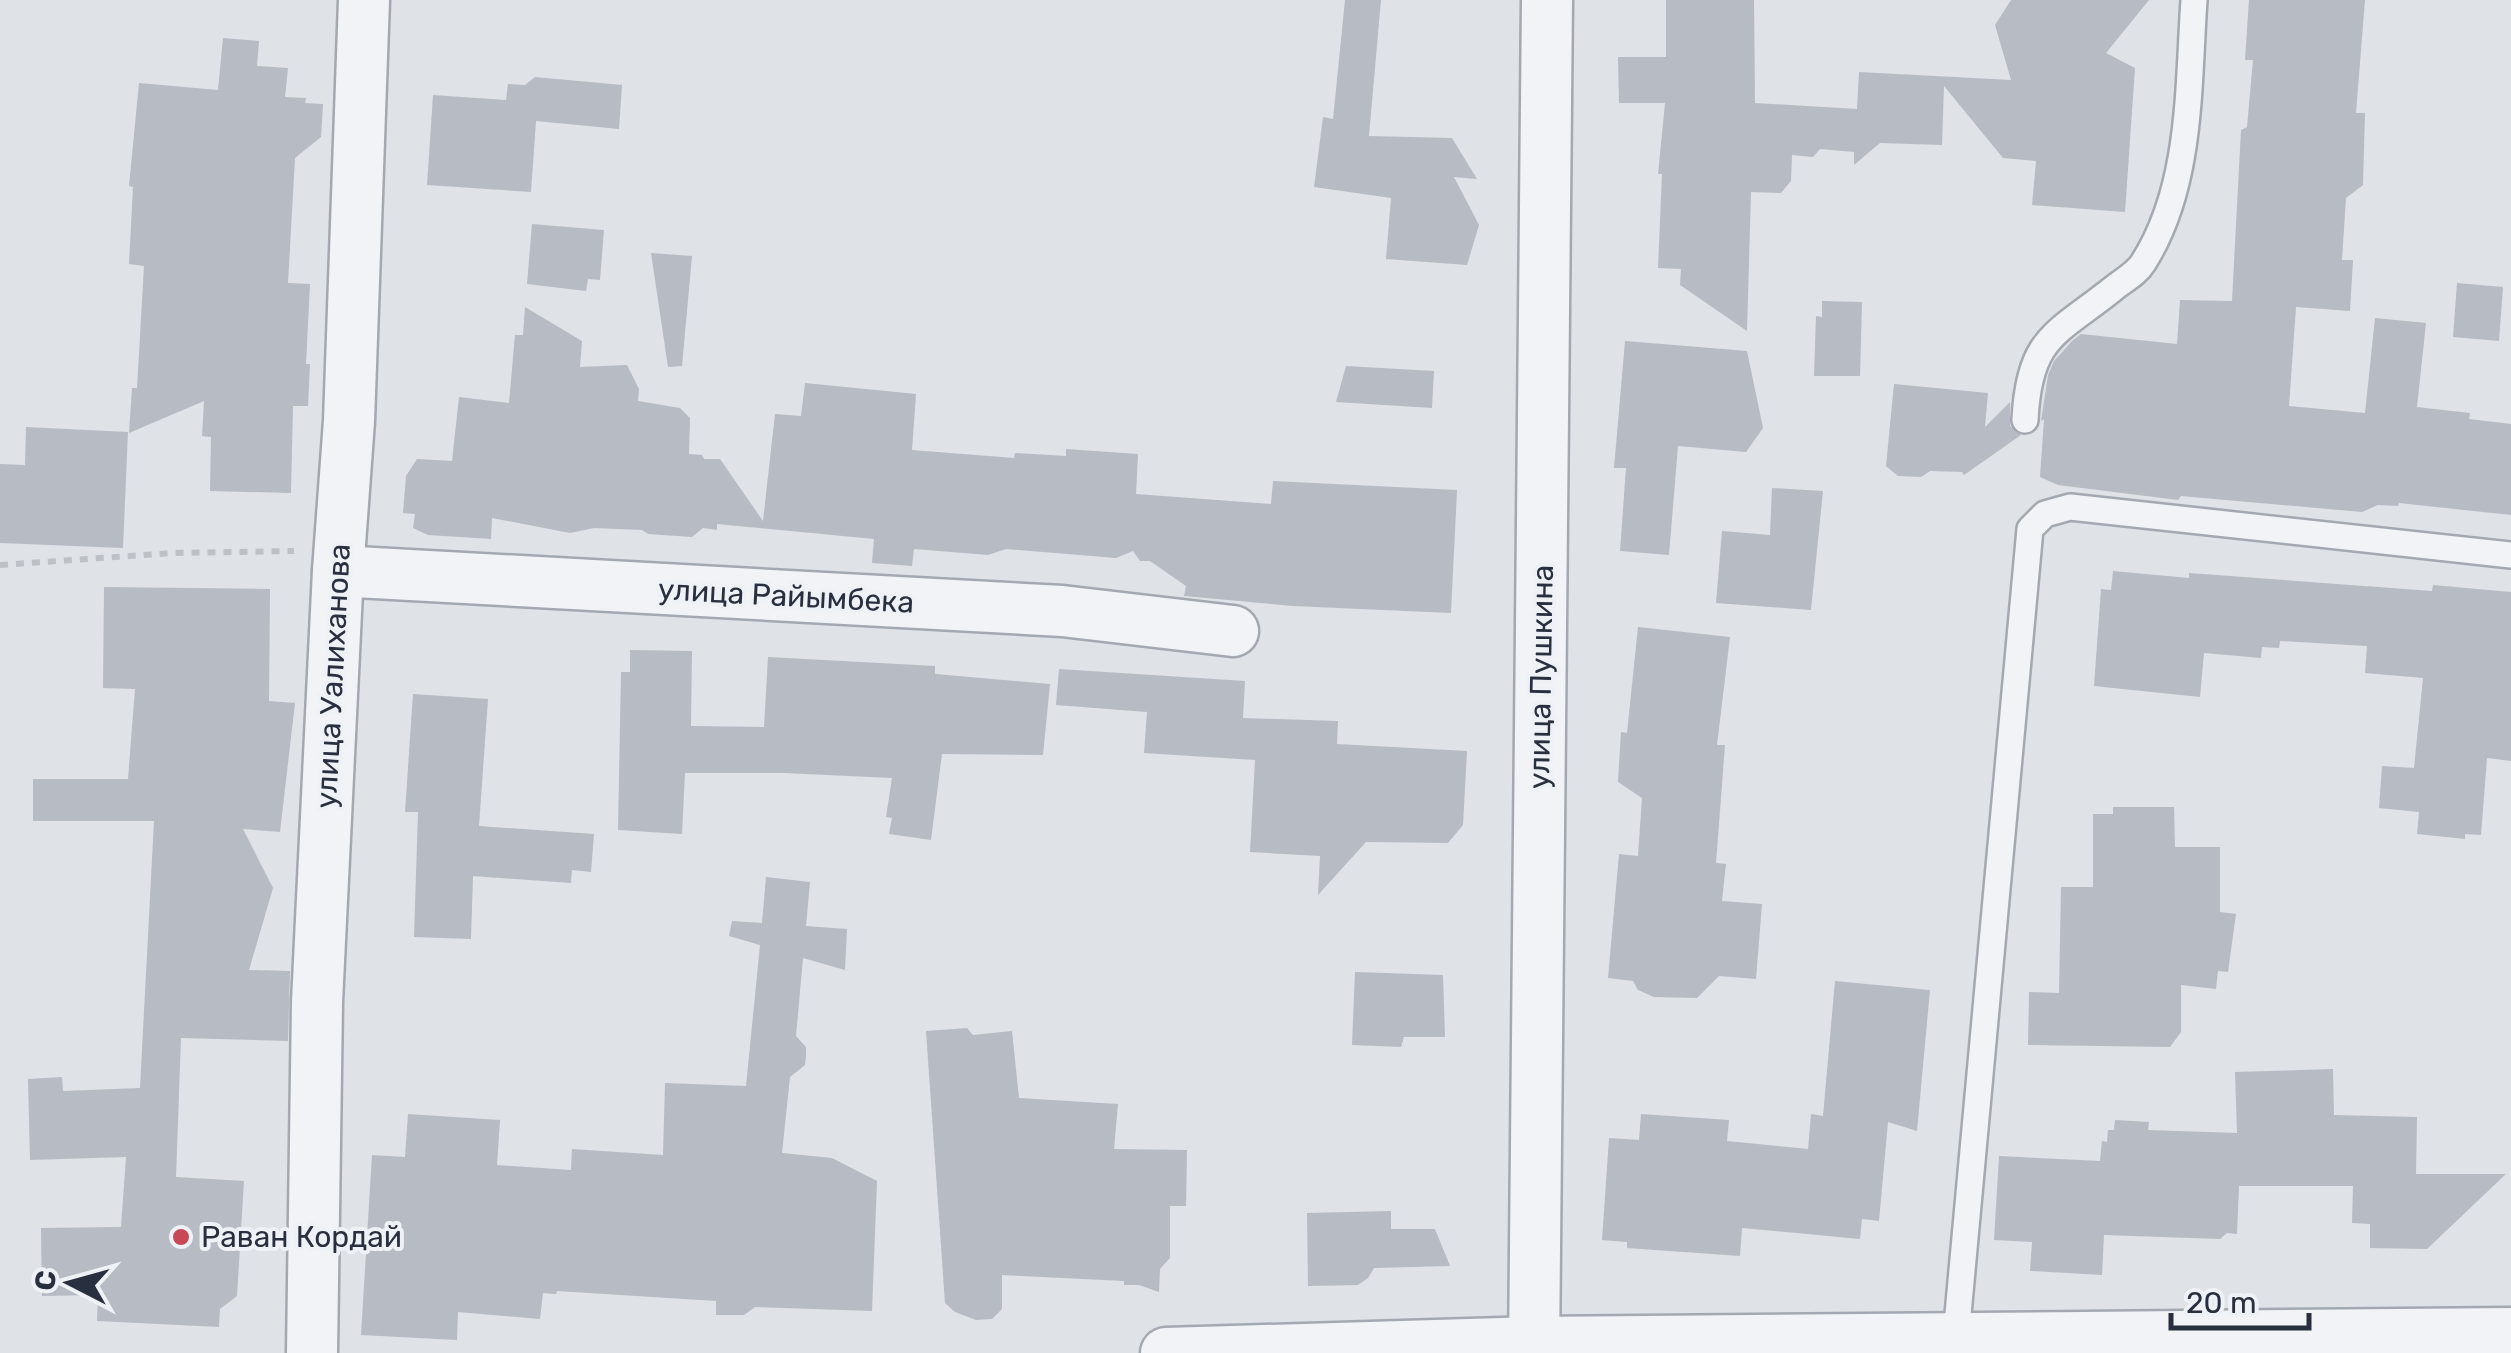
<svg xmlns="http://www.w3.org/2000/svg" width="2511" height="1353" font-family="Rubik,sans-serif">
  <style>
    .building { fill: #b6bbc4 }
    .lines { fill: none; stroke-linecap: round; stroke-linejoin: round }
    .lane-casing { stroke: #a4a9b1; stroke-width: 30 }
    .street-casing { stroke: #a4a9b1; stroke-width: 55 }
    .path { stroke: #bdc0c6; stroke-width: 6; stroke-dasharray: 8 8; stroke-linecap: butt }
    .lane { stroke: #f1f3f6; stroke-width: 25 }
    .street { stroke: #f1f3f6; stroke-width: 50 }
    .poi-dot { fill: #c84855; stroke: #eef1f5; stroke-width: 4 }
    .labels { text-anchor: middle; dominant-baseline: central; stroke-width: 8; stroke-linejoin: round; paint-order: stroke }
    .street-label { font-size: 30px; fill: #282f3e; stroke: #eef1f5 }
    .poi-label { font-size: 30px; fill: #282f3e; stroke: #eef1f5; text-anchor: start }
  </style>
  <rect width="100%" height="100%" fill="#dfe2e7"/>
  <g class="building">
    <polygon points="1345,0 1381,0 1369,136 1452,138 1477,179 1454,177 1479,225 1467,265 1386,259 1391,198 1314,187 1323,117 1333,119"/>
    <polygon points="1666,0 1754,0 1755,103 1857,109 1859,72 2011,80 1995,25 2011,0 2149,0 2106,53 2135,68 2125,212 2032,205 2036,161 2003,158 1944,86 1942,145 1880,143 1854,165 1854,152 1820,149 1813,157 1792,155 1791,181 1781,193 1751,192 1747,331 1680,285 1681,269 1658,268 1662,174 1658,174 1665,103 1619,103 1618,57 1666,57"/>
    <polygon points="2249,0 2365,0 2356,113 2365,113 2363,185 2346,198 2342,260 2353,260 2350,311 2296,307 2289,406 2365,413 2375,318 2426,323 2417,407 2470,413 2469,419 2511,424 2511,515 2399,503 2398,506 2378,505 2362,512 2181,496 2178,500 2058,485 2040,477 2044,419 2041,421 2048,375 2054,361 2073,340 2081,334 2177,344 2180,300 2232,301 2241,130 2247,127 2253,60 2245,60"/>
    <polygon points="223,38 259,41 257,66 288,68 285,97 306,98 305,103 323,104 321,137 295,158 288,283 310,284 306,364 310,364 308,406 293,406 291,493 210,491 211,437 202,436 204,401 129,433 132,388 137,388 144,266 129,264 133,187 129,186 139,83 218,90"/>
    <polygon points="535,77 622,85 619,129 536,121 531,192 427,185 433,95 506,100 508,84 525,85"/>
    <polygon points="532,224 604,230 600,280 588,279 586,291 527,284"/>
    <polygon points="651,253 692,256 682,366 668,367"/>
    <polygon points="2457,283 2503,287 2499,341 2453,337"/>
    <polygon points="1822,301 1862,302 1860,376 1814,376 1816,316 1822,317"/>
    <polygon points="525,307 582,341 580,367 627,365 639,389 638,401 680,408 690,418 689,454 702,455 704,459 720,459 763,521 775,414 801,416 805,383 916,394 912,450 1014,458 1015,453 1066,456 1066,449 1138,454 1136,494 1271,504 1273,481 1457,490 1451,613 1293,606 1184,596 1186,586 1150,561 1140,561 1133,551 1116,558 1006,549 988,555 914,549 912,566 872,563 874,539 717,524 717,530 703,528 692,537 648,534 642,530 594,528 570,533 492,518 491,539 428,535 413,528 415,514 403,513 406,476 417,459 452,461 459,397 509,403 515,335 523,335"/>
    <polygon points="1625,341 1747,351 1763,428 1746,452 1678,446 1669,555 1620,551 1626,468 1614,468"/>
    <polygon points="1346,366 1434,371 1432,408 1336,402"/>
    <polygon points="1894,384 1988,393 1985,427 2010,402 2010,426 2021,435 1964,475 1962,472 1930,471 1921,477 1898,476 1886,466"/>
    <polygon points="26,427 128,432 123,548 0,543 0,464 25,465"/>
    <polygon points="1772,488 1823,491 1811,610 1716,603 1722,531 1770,535"/>
    <polygon points="2113,571 2189,578 2189,573 2432,591 2433,585 2511,592 2511,761 2487,758 2481,835 2465,834 2465,839 2417,834 2419,812 2379,808 2382,766 2414,768 2423,678 2365,673 2367,646 2280,641 2279,648 2262,647 2261,658 2204,653 2200,697 2094,686 2101,589 2111,590"/>
    <polygon points="104,587 270,589 269,701 295,703 280,832 243,829 273,888 249,970 290,971 288,1041 181,1038 176,1177 244,1181 237,1296 220,1309 219,1327 97,1321 98,1295 42,1296 41,1228 121,1227 126,1157 30,1160 28,1079 62,1077 63,1091 140,1088 154,821 33,821 33,779 128,779 135,689 103,688"/>
    <polygon points="1638,627 1730,637 1717,745 1725,745 1716,863 1726,864 1722,901 1762,904 1756,979 1719,976 1697,998 1654,997 1638,990 1633,981 1608,978 1619,854 1638,856 1642,798 1618,782 1621,732 1627,733"/>
    <polygon points="630,650 692,651 691,726 764,727 768,657 935,666 935,674 1050,684 1043,755 942,754 931,840 889,834 892,818 886,817 892,778 784,773 685,773 682,834 618,830 621,672 630,672"/>
    <polygon points="1059,669 1245,681 1243,718 1338,721 1337,744 1467,751 1463,825 1448,843 1366,842 1318,895 1320,856 1250,852 1255,760 1144,753 1147,712 1056,705"/>
    <polygon points="413,694 488,699 479,826 594,834 591,872 572,870 571,883 473,876 471,939 414,937 418,812 405,812"/>
    <polygon points="2113,807 2174,807 2175,847 2220,847 2220,912 2236,914 2228,972 2218,971 2216,989 2181,985 2181,1032 2170,1047 2028,1045 2029,992 2059,993 2061,887 2093,887 2093,814 2113,814"/>
    <polygon points="766,877 810,882 806,926 847,929 845,970 803,958 796,1036 806,1047 806,1055 805,1065 790,1077 782,1153 832,1158 877,1181 872,1311 755,1307 744,1315 716,1315 716,1301 557,1291 556,1294 543,1293 540,1319 458,1312 457,1340 361,1335 372,1155 405,1157 408,1114 500,1120 497,1165 571,1170 572,1149 663,1155 665,1083 746,1086 760,945 729,936 732,921 762,923"/>
    <polygon points="1355,972 1443,975 1445,1037 1404,1037 1401,1047 1352,1045"/>
    <polygon points="1835,981 1930,990 1917,1131 1888,1122 1879,1221 1862,1219 1860,1239 1742,1228 1740,1256 1627,1248 1627,1242 1602,1240 1609,1138 1639,1140 1641,1114 1729,1120 1727,1141 1808,1149 1811,1114 1823,1116"/>
    <polygon points="967,1028 973,1035 1012,1031 1019,1098 1118,1104 1114,1149 1187,1150 1186,1206 1170,1206 1170,1258 1160,1269 1159,1292 1139,1285 1124,1285 1124,1281 1002,1275 1002,1309 992,1319 976,1320 955,1312 945,1303 926,1031"/>
    <polygon points="2333,1069 2334,1115 2417,1117 2416,1174 2506,1174 2427,1249 2370,1248 2370,1224 2352,1223 2353,1186 2239,1186 2237,1234 2227,1233 2220,1239 2104,1235 2102,1275 2030,1271 2032,1242 1994,1240 1999,1156 2100,1161 2102,1141 2107,1142 2108,1130 2114,1130 2115,1120 2149,1122 2148,1130 2237,1133 2235,1072"/>
    <polygon points="1391,1211 1391,1229 1435,1229 1450,1266 1374,1268 1368,1278 1358,1285 1308,1286 1307,1213"/>
  </g>
  <g class="lines">
    <defs>
      <g id="lane">
        <path d="M2025,420c4,-84 32,-86 89,-132 10,-8 23,-15 29,-25 49,-76 45,-177 51,-263"/>
        <polyline points="1956,1336 2030,529 2045,514 2070,507 2511,555"/>
      </g>
      <g id="street">
        <polyline points="338,571 1062,611 1233,631"/>
        <polyline points="312,1353 317,1002 338,571 349,421 364,0"/>
        <polyline points="1166,1353 1534,1342 2511,1333"/>
        <polyline points="1534,1353 1547,0"/>
      </g>
    </defs>
    <use href="#lane" class="lane-casing"/>
    <use href="#street" class="street-casing"/>
    <polyline class="path" points="0,565 173,553 294,551"/>
    <use href="#lane" class="lane"/>
    <use href="#street" class="street"/>
  </g>
  <circle class="poi-dot" cx="181" cy="1237" r="10"/>
  <g class="labels">
    <g class="street-label">
      <text transform="translate(786 596) rotate(3)">улица Райымбека</text>
      <text transform="translate(333 676) rotate(-87)">улица Уалиханова</text>
      <text transform="translate(1541 677) rotate(-89)">улица Пушкина</text>
    </g>
    <g class="poi-label">
      <text x="201" y="1237">Раван Кордай</text>
    </g>
  </g>
  <g transform="translate(70 1283) rotate(276)" stroke="#eef1f5" stroke-width="8" paint-order="stroke">
  <path d="M0-8L18 38L0 25L-18 38Z" fill="#282f3e"/>
  <text y="-15" font-size="28" font-weight="bold" text-anchor="middle" fill="#282f3e">С</text>
  </g>
  <path d="M2171 1313v15h138v-15" fill="none" stroke="#282f3e" stroke-width="5"/>
  <text x="2186" y="1313" font-size="30" fill="#282f3e" stroke="#eef1f5" stroke-width="8" paint-order="stroke">20 m</text>
</svg>
